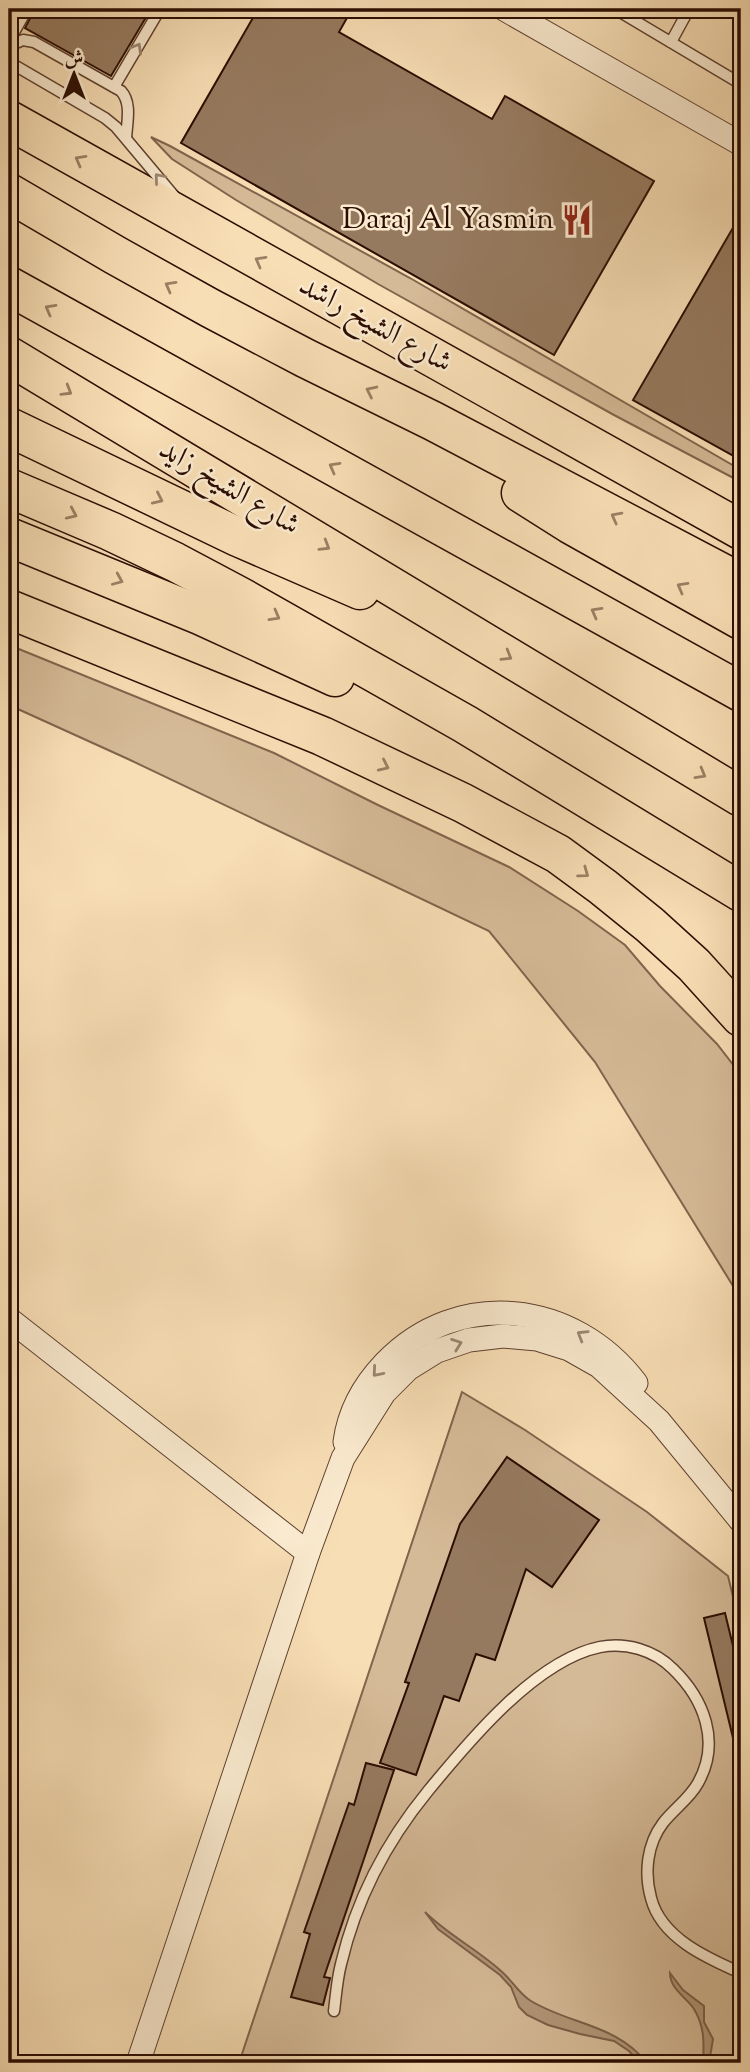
<svg xmlns="http://www.w3.org/2000/svg" width="750" height="2072" font-family="'Sorts Mill Goudy',Amiri,serif">
  <style>
    .green { fill: #d5ba97; stroke: #80644c; stroke-width: 2 }
    .water { fill: #b29778; stroke: #7c6049; stroke-width: 2 }
    .building { fill: #967a5f; stroke: #2b0d02; stroke-width: 2 }
    .lines { fill: none; stroke-linecap: round; stroke-linejoin: round }
    .lane-casing { stroke: #5e412f; stroke-width: 13 }
    .street-casing { stroke: #5e412f; stroke-width: 25 }
    .highway-casing { stroke: #2b0d02; stroke-width: 41 }
    .lane { stroke: #faeacf; stroke-width: 10 }
    .street { stroke: #faeacf; stroke-width: 23 }
    .highway { stroke: #f8deb5; stroke-width: 38 }
    .oneway { stroke: #9d8773 }
    .oneway2 { stroke: #9c8064 }
    .labels { text-anchor: middle; dominant-baseline: central; stroke-width: 5; stroke-linejoin: round; paint-order: stroke }
    .poi-label { font-size: 30px; fill: #2b0d02; stroke: #faeacf; text-anchor: end }
    .street-label { font-size: 30px; fill: #2b0d02; stroke: #faeacf }
  </style>
  <rect width="100%" height="100%" fill="#f8deb5"/>
  <filter id="stains"><feTurbulence type="fractalNoise" baseFrequency=".00286" numOctaves="4"/><feColorMatrix values="0 0 0 0 .2 0 0 0 0 .09 0 0 0 0 .02 0 0 0 .5 -.17"/></filter>
  <radialGradient id="worn" r=".72"><stop offset=".6" stop-color="#630" stop-opacity="0"/><stop offset="1" stop-color="#630" stop-opacity=".3"/></radialGradient>
  <g class="green">
    <polygon points="151,137 170,146 410,278 741,470 741,482 614,415 378,284 236,200 172,159"/>
    <polygon points="9,645 274,753 378,805 509,867 578,911 625,945 660,986 717,1044 741,1075 741,1299 595,1062 489,931 128,759 9,705"/>
    <polygon points="462,1392 525,1430 647,1512 728,1576 741,1630 741,2063 239,2063"/>
  </g>
  <g class="water">
    <path d="M425,1912c23,23 52,37 76,59 11,9 18,23 30,30 40,24 85,23 116,62h-7l-11,-12 -15,-10 -34,-7 -32,-9 -21,-10 -8,-8 -8,-20 -11,-12 -62,-46z"/>
    <path d="M670,1973l13,17 21,16v16l9,17 -4,24h-6c1,-19 2,-36 -9,-54 -8,-12 -24,-20 -24,-36z"/>
  </g>
  <g class="building">
    <polygon points="35,9 151,9 111,76 25,28"/>
    <polygon points="258,9 352,9 339,32 492,119 505,96 654,181 554,355 181,143"/>
    <polygon points="741,214 741,460 633,400"/>
    <polygon points="507,1457 599,1520 552,1587 526,1569 495,1660 476,1654 459,1701 444,1696 416,1775 380,1763 409,1683 405,1682 460,1524"/>
    <polygon points="725,1613 741,1679 741,1737 733,1738 704,1618"/>
    <polygon points="366,1763 394,1770 324,1977 330,1978 323,2005 291,1997 310,1934 304,1932 349,1803 354,1805"/>
  </g>
  <g class="lines">
    <defs>
      <g id="lane">
        <polyline points="615,9 741,84"/>
        <polyline points="13,34 27,9"/>
        <polyline points="671,42 689,9"/>
        <path d="M9,46l14,-6 11,2 87,49c11,12 6,31 5,47"/>
        <polyline points="9,62 105,118 116,127 174,196"/>
        <polyline points="114,87 160,9"/>
        <path d="M334,2011c2,-16 3,-32 7,-47 15,-64 46,-123 87,-173 41,-50 108,-131 172,-144 26,-5 54,3 73,22 31,30 48,73 25,114 -8,15 -24,26 -35,40 -16,21 -19,50 -12,75 10,40 56,60 90,75"/>
      </g>
      <g id="street">
        <polyline points="504,9 741,144"/>
        <polyline points="9,1319 308,1553"/>
        <path d="M345,1442c4,-30 19,-57 40,-79 73,-76 189,-62 251,20"/>
        <polyline points="138,2063 308,1553 343,1458 384,1393 408,1369 437,1351 469,1340 503,1336 537,1339 569,1349 599,1366 659,1421 741,1521"/>
      </g>
      <g id="highway">
        <polyline points="9,120 741,530"/>
        <polyline points="9,193 115,255 210,308 305,358 433,421 741,583"/>
        <polyline points="9,286 741,692"/>
        <polyline points="9,356 741,797"/>
        <polyline points="9,427 238,537 360,590"/>
        <polyline points="9,488 110,531 175,562 239,596 465,724 741,892"/>
        <polyline points="521,493 570,524 741,620"/>
        <polyline points="9,537 202,616 335,677"/>
        <polyline points="9,609 322,736 463,803 558,854 603,887 650,925 694,965 741,1017"/>
      </g>
    </defs>
    <use href="#lane" class="lane-casing"/>
    <use href="#street" class="street-casing"/>
    <use href="#highway" class="highway-casing"/>
    <use href="#lane" class="lane"/>
    <use href="#street" class="street"/>
    <use href="#highway" class="highway"/>
  </g>
  <defs><path id="oneway-chevron" d="M-2-3.5L2.5 0L-2 3.5" fill="none" stroke-width="1.6" stroke-linecap="round" stroke-linejoin="round" transform="scale(1.75)"/></defs>
  <g class="oneway">
    <use href="#oneway-chevron" transform="translate(137 48) rotate(-60)"/>
    <use href="#oneway-chevron" transform="translate(159 178) rotate(-130)"/>
    <use href="#oneway-chevron" transform="translate(582 1335) rotate(-149)"/>
    <use href="#oneway-chevron" transform="translate(457 1344) rotate(-20)"/>
    <use href="#oneway-chevron" transform="translate(377 1372) rotate(131)"/>
  </g>
  <g class="oneway2">
    <use href="#oneway-chevron" transform="translate(80 160) rotate(-151)"/>
    <use href="#oneway-chevron" transform="translate(260 261) rotate(-151)"/>
    <use href="#oneway-chevron" transform="translate(170 286) rotate(-151)"/>
    <use href="#oneway-chevron" transform="translate(50 309) rotate(-151)"/>
    <use href="#oneway-chevron" transform="translate(67 391) rotate(31)"/>
    <use href="#oneway-chevron" transform="translate(371 391) rotate(-154)"/>
    <use href="#oneway-chevron" transform="translate(334 467) rotate(-151)"/>
    <use href="#oneway-chevron" transform="translate(158 499) rotate(25)"/>
    <use href="#oneway-chevron" transform="translate(72 514) rotate(24)"/>
    <use href="#oneway-chevron" transform="translate(616 517) rotate(-152)"/>
    <use href="#oneway-chevron" transform="translate(325 546) rotate(31)"/>
    <use href="#oneway-chevron" transform="translate(118 580) rotate(23)"/>
    <use href="#oneway-chevron" transform="translate(682 587) rotate(-151)"/>
    <use href="#oneway-chevron" transform="translate(596 612) rotate(-151)"/>
    <use href="#oneway-chevron" transform="translate(275 616) rotate(29)"/>
    <use href="#oneway-chevron" transform="translate(507 656) rotate(31)"/>
    <use href="#oneway-chevron" transform="translate(384 766) rotate(25)"/>
    <use href="#oneway-chevron" transform="translate(701 774) rotate(30)"/>
    <use href="#oneway-chevron" transform="translate(584 873) rotate(36)"/>
  </g>
  <defs>
    <symbol id="restaurant-bare" viewBox="-9 -9 18 18"><path d="M-5-6h1v4h1v-4h1v4h1v-4h1v5L-1.5 .5V6h-2V.5L-5-1ZM5-6V6H3V1.5H1.5Q1.5-4 5-6Z" fill="#8f2418" stroke="#faeacf" stroke-width="2.5" paint-order="stroke"/></symbol>
  </defs>
  <g fill-rule="evenodd">
    <use href="#restaurant-bare" x="555" y="198" width="44" height="44"/>
  </g>
  <g class="labels">
    <g class="poi-label">
      <text x="554" y="220">Daraj Al Yasmin</text>
    </g>
    <g class="street-label">
      <text transform="translate(375 325) rotate(29)">شارع الشيخ راشد</text>
      <text transform="translate(229 488) rotate(31)">شارع الشيخ زايد</text>
    </g>
  </g>
  <rect width="750" height="2072" fill="none" stroke="#f8deb5" stroke-width="35"/>
  <rect x="10" y="10" width="729" height="2051" fill="none" stroke="#2b0d02" stroke-width="3.5"/>
  <rect x="18" y="18" width="715" height="2037" fill="none" stroke="#2b0d02" stroke-width="2"/>
  <g transform="translate(74 74)" stroke="#faeacf" stroke-width="5" paint-order="stroke">
  <path d="M0-5L12 26L0 18L-12 26Z" fill="#2b0d02"/>
  <text y="-10" font-size="19" font-weight="bold" text-anchor="middle" fill="#2b0d02">ش</text>
  </g>
  <rect width="100%" height="100%" filter="url(#stains)"/>
  <rect width="100%" height="100%" fill="url(#worn)"/>
</svg>
